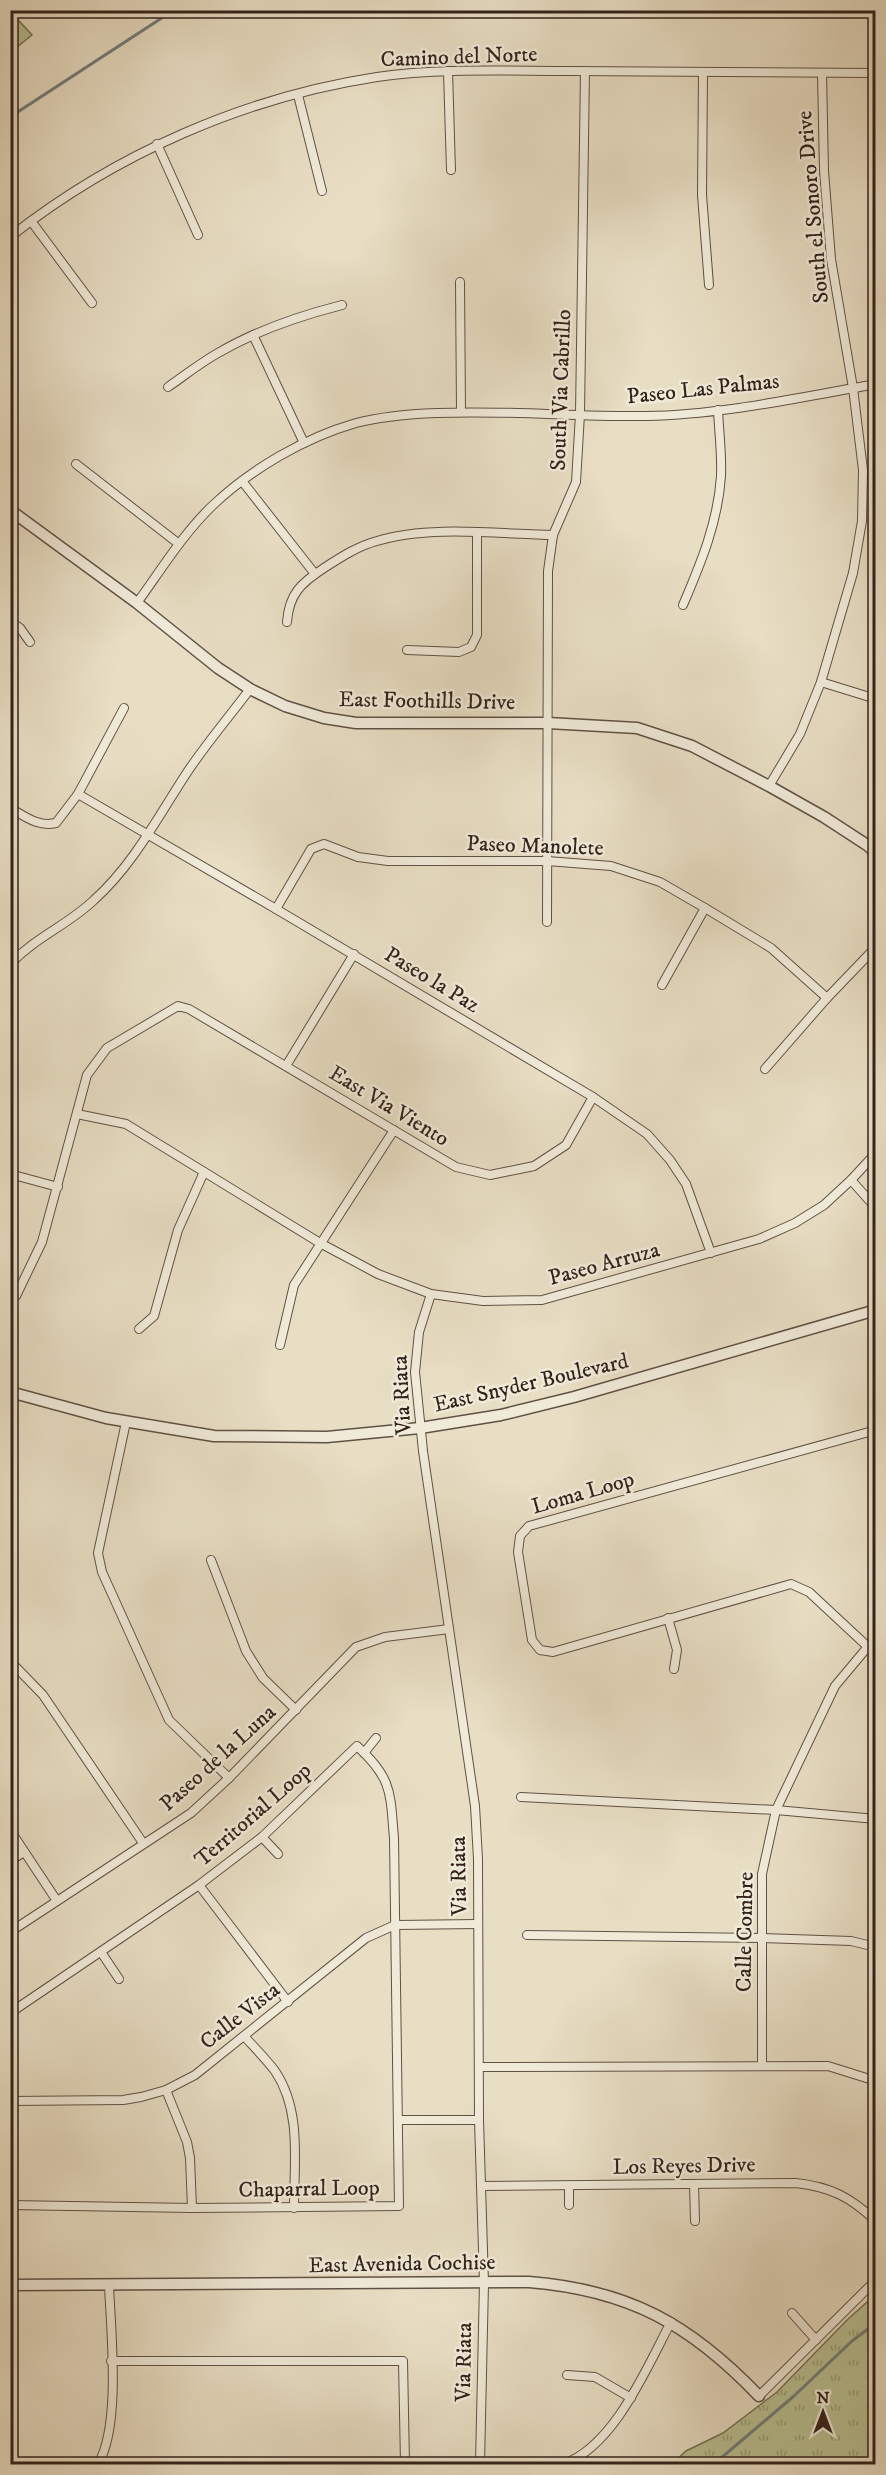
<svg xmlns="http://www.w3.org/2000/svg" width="886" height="2475" font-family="'IM FELL DW Pica',serif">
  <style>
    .grass { fill: url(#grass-tufts); stroke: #767156; stroke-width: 1.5 }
    .pitch { fill: #b9c092; stroke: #767156; stroke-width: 1.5 }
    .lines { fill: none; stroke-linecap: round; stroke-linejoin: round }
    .stream { stroke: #717d7d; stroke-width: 3 }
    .minor-casing { stroke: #605145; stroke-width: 10 }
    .tertiary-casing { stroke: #605145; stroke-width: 13 }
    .minor { stroke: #f0ead9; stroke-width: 8 }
    .tertiary { stroke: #f0ead9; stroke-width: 10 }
    .labels { text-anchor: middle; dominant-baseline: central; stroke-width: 5; stroke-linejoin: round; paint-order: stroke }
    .street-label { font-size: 22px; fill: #33221b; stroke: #f0ead9 }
  </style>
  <defs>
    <pattern id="grass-tufts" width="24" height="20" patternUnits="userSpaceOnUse" patternTransform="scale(1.5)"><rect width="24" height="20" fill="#b9c092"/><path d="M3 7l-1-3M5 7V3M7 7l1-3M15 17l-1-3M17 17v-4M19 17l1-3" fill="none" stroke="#979c76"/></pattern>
  </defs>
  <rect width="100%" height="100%" fill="#e8dec4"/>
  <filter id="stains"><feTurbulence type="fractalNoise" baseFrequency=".00333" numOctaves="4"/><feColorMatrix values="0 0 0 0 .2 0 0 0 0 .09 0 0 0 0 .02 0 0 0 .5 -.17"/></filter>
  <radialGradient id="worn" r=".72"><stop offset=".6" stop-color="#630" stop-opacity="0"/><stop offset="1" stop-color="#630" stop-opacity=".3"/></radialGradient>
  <polygon class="grass" points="875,2295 875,2464 672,2464 686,2451 723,2433 777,2392 847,2320"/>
  <polygon class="pitch" points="10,11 32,35 12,51 10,50"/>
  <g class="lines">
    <g class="stream">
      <polyline points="10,117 174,10"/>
      <polyline points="714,2464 794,2396 852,2341 876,2323"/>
    </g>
    <defs>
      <g id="minor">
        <polyline points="448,71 451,170"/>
        <polyline points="703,72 702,195 709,285"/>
        <polyline points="298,95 322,191"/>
        <polyline points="157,144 198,235"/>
        <polyline points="31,221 92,303"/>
        <path d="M10,237c105,-83 235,-140 367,-160 63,-9 127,-6 190,-6 103,0 206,1 309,2"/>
        <polyline points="460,282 461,412"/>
        <polyline points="253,335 304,443"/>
        <path d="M168,387c16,-11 32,-24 50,-34 39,-23 81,-37 124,-48"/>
        <polyline points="76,464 179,544"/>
        <polyline points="242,481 315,574"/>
        <path d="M137,603c24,-33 46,-69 75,-97 39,-37 92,-68 144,-83 27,-7 55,-9 81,-10 70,-3 140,4 209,3 75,-1 156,-19 230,-32"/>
        <path d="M683,605c18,-42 35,-83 38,-129 1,-22 -2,-44 -3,-66"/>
        <polyline points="10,621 20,628 30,642"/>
        <path d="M287,622c2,-28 14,-39 37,-54 17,-11 34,-22 53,-27 52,-16 122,-7 176,-6"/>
        <polyline points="407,650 459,652 471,647 477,635 477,533"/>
        <polyline points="821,682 876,699"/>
        <polyline points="769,786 800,734 821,682 853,573 862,521 863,470 853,388 831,259 824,171 822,73"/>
        <polyline points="78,794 276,909 593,1097 647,1134 670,1160 686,1184 711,1253"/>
        <path d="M10,808c16,9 28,19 46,15l22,-29 46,-86"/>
        <polyline points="276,909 311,849 324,844 358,857 388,861 547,861 611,866 660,882 705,908 771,948 827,998"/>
        <polyline points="547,922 548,571 553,535 576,482 580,414 585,71"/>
        <path d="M10,964c27,-28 58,-39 84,-64 39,-35 64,-83 92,-126 19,-29 43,-57 64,-85"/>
        <polyline points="662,985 705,908"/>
        <polyline points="286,1066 354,954"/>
        <polyline points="765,1069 827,998 876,947"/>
        <polyline points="77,1114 126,1124 320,1243 378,1274 431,1294 483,1301 542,1300 759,1239 795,1223 824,1205 851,1180 876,1153"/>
        <polyline points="10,1174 58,1187"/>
        <polyline points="851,1180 876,1208"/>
        <polyline points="431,1294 419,1332 415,1372 423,1451 475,1806 478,1859 479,2120 484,2283 480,2464"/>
        <polyline points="16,1296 42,1242 87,1075 107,1048 178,1006 189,1009 456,1167 490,1175 534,1166 566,1145 593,1097"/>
        <polyline points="139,1329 154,1316 178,1230 204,1172"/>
        <polyline points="280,1345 294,1285 394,1130"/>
        <polyline points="126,1422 98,1553 102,1572 169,1720 229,1778"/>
        <polyline points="211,1560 246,1651 263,1678 296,1710"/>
        <polyline points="668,1618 677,1650 674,1669"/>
        <polyline points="867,1646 809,1592 791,1584 553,1652 540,1650 532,1640 518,1552 520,1536 529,1526 876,1430"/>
        <polyline points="10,1661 43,1695 143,1843"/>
        <polyline points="364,1753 376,1738"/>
        <polyline points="521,1797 776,1810 876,1819"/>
        <polyline points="10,1830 57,1901"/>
        <polyline points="262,1837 278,1854"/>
        <polyline points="10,1861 24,1852"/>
        <polyline points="199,1885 288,2002"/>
        <polyline points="10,1932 191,1813 229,1778 356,1647 385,1637 449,1629"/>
        <polyline points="527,1935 761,1938 851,1941 876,1947"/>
        <polyline points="101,1952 119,1979"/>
        <path d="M10,2013l189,-128 63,-48 95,-91c36,33 33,47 37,92l5,368 -207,2 -182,-3"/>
        <path d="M244,2036c10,11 22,23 31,35 27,40 19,91 19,137"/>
        <polyline points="762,2064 762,1874 776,1810 835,1686 876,1637"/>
        <polyline points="479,2067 828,2066 876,2081"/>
        <polyline points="166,2090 187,2142 190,2158 192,2208"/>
        <polyline points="10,2101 123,2100 141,2097 166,2090 195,2075 366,1938 395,1925 478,1924"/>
        <polyline points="399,2120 479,2120"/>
        <polyline points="694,2184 695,2221"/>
        <path d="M481,2186l315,-3c35,4 54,14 80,38"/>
        <polyline points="569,2186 569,2205"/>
        <polyline points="792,2313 816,2340"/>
        <polyline points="111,2361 403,2361 405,2464"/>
        <polyline points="567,2375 595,2377 631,2398"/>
        <polyline points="759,2396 876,2280"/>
        <path d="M98,2464c23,-38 13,-132 11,-178"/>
        <polyline points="260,2464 290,2464"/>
        <path d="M563,2464c51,-17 84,-97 108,-142"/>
      </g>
      <g id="tertiary">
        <polyline points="10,510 137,603 218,668 250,689 285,706 324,718 356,723 548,723 637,728 692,746 769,786 824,817 867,845 876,853"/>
        <polyline points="10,1392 106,1418 214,1436 327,1437 420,1428 501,1415 574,1397 876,1310"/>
        <path d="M10,2285l519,-3c100,8 161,42 230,114"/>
      </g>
    </defs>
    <use href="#minor" class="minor-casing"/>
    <use href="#tertiary" class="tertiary-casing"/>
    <use href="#minor" class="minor"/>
    <use href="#tertiary" class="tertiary"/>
  </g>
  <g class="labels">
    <g class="street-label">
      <text transform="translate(459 57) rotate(-2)">Camino del Norte</text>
      <text transform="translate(813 207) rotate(-95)">South el Sonoro Drive</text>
      <text transform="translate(703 389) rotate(-6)">Paseo Las Palmas</text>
      <text transform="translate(561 390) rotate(-88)">South Via Cabrillo</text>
      <text transform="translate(427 701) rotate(1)">East Foothills Drive</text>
      <text transform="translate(535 846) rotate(2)">Paseo Manolete</text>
      <text transform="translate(432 980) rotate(31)">Paseo la Paz</text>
      <text transform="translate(389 1106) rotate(31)">East Via Viento</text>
      <text transform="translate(604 1264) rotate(-15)">Paseo Arruza</text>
      <text transform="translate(531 1383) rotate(-13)">East Snyder Boulevard</text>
      <text transform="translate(402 1395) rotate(-93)">Via Riata</text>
      <text transform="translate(583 1493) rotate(-16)">Loma Loop</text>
      <text transform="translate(218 1758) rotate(-42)">Paseo de la Luna</text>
      <text transform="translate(253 1815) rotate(-41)">Territorial Loop</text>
      <text transform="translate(459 1876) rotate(-91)">Via Riata</text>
      <text transform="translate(745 1932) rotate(-89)">Calle Combre</text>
      <text transform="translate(240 2016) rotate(-38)">Calle Vista</text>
      <text transform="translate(684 2166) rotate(-1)">Los Reyes Drive</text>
      <text transform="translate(309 2189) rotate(-1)">Chaparral Loop</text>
      <text transform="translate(402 2264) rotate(-1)">East Avenida Cochise</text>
      <text transform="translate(464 2362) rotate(-89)">Via Riata</text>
    </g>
  </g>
  <rect width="886" height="2475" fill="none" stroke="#e8dec4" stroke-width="36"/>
  <rect x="12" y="12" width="862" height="2451" fill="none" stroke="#33221b" stroke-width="3"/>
  <rect x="18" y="18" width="850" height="2439" fill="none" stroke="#33221b" stroke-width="1.5"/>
  <g transform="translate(823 2412)" stroke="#f0ead9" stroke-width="4.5" paint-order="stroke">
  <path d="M0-4.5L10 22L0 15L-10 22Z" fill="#33221b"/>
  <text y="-9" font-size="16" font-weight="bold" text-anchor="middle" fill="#33221b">N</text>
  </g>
  <rect width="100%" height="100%" filter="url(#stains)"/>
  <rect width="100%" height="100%" fill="url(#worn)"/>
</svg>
